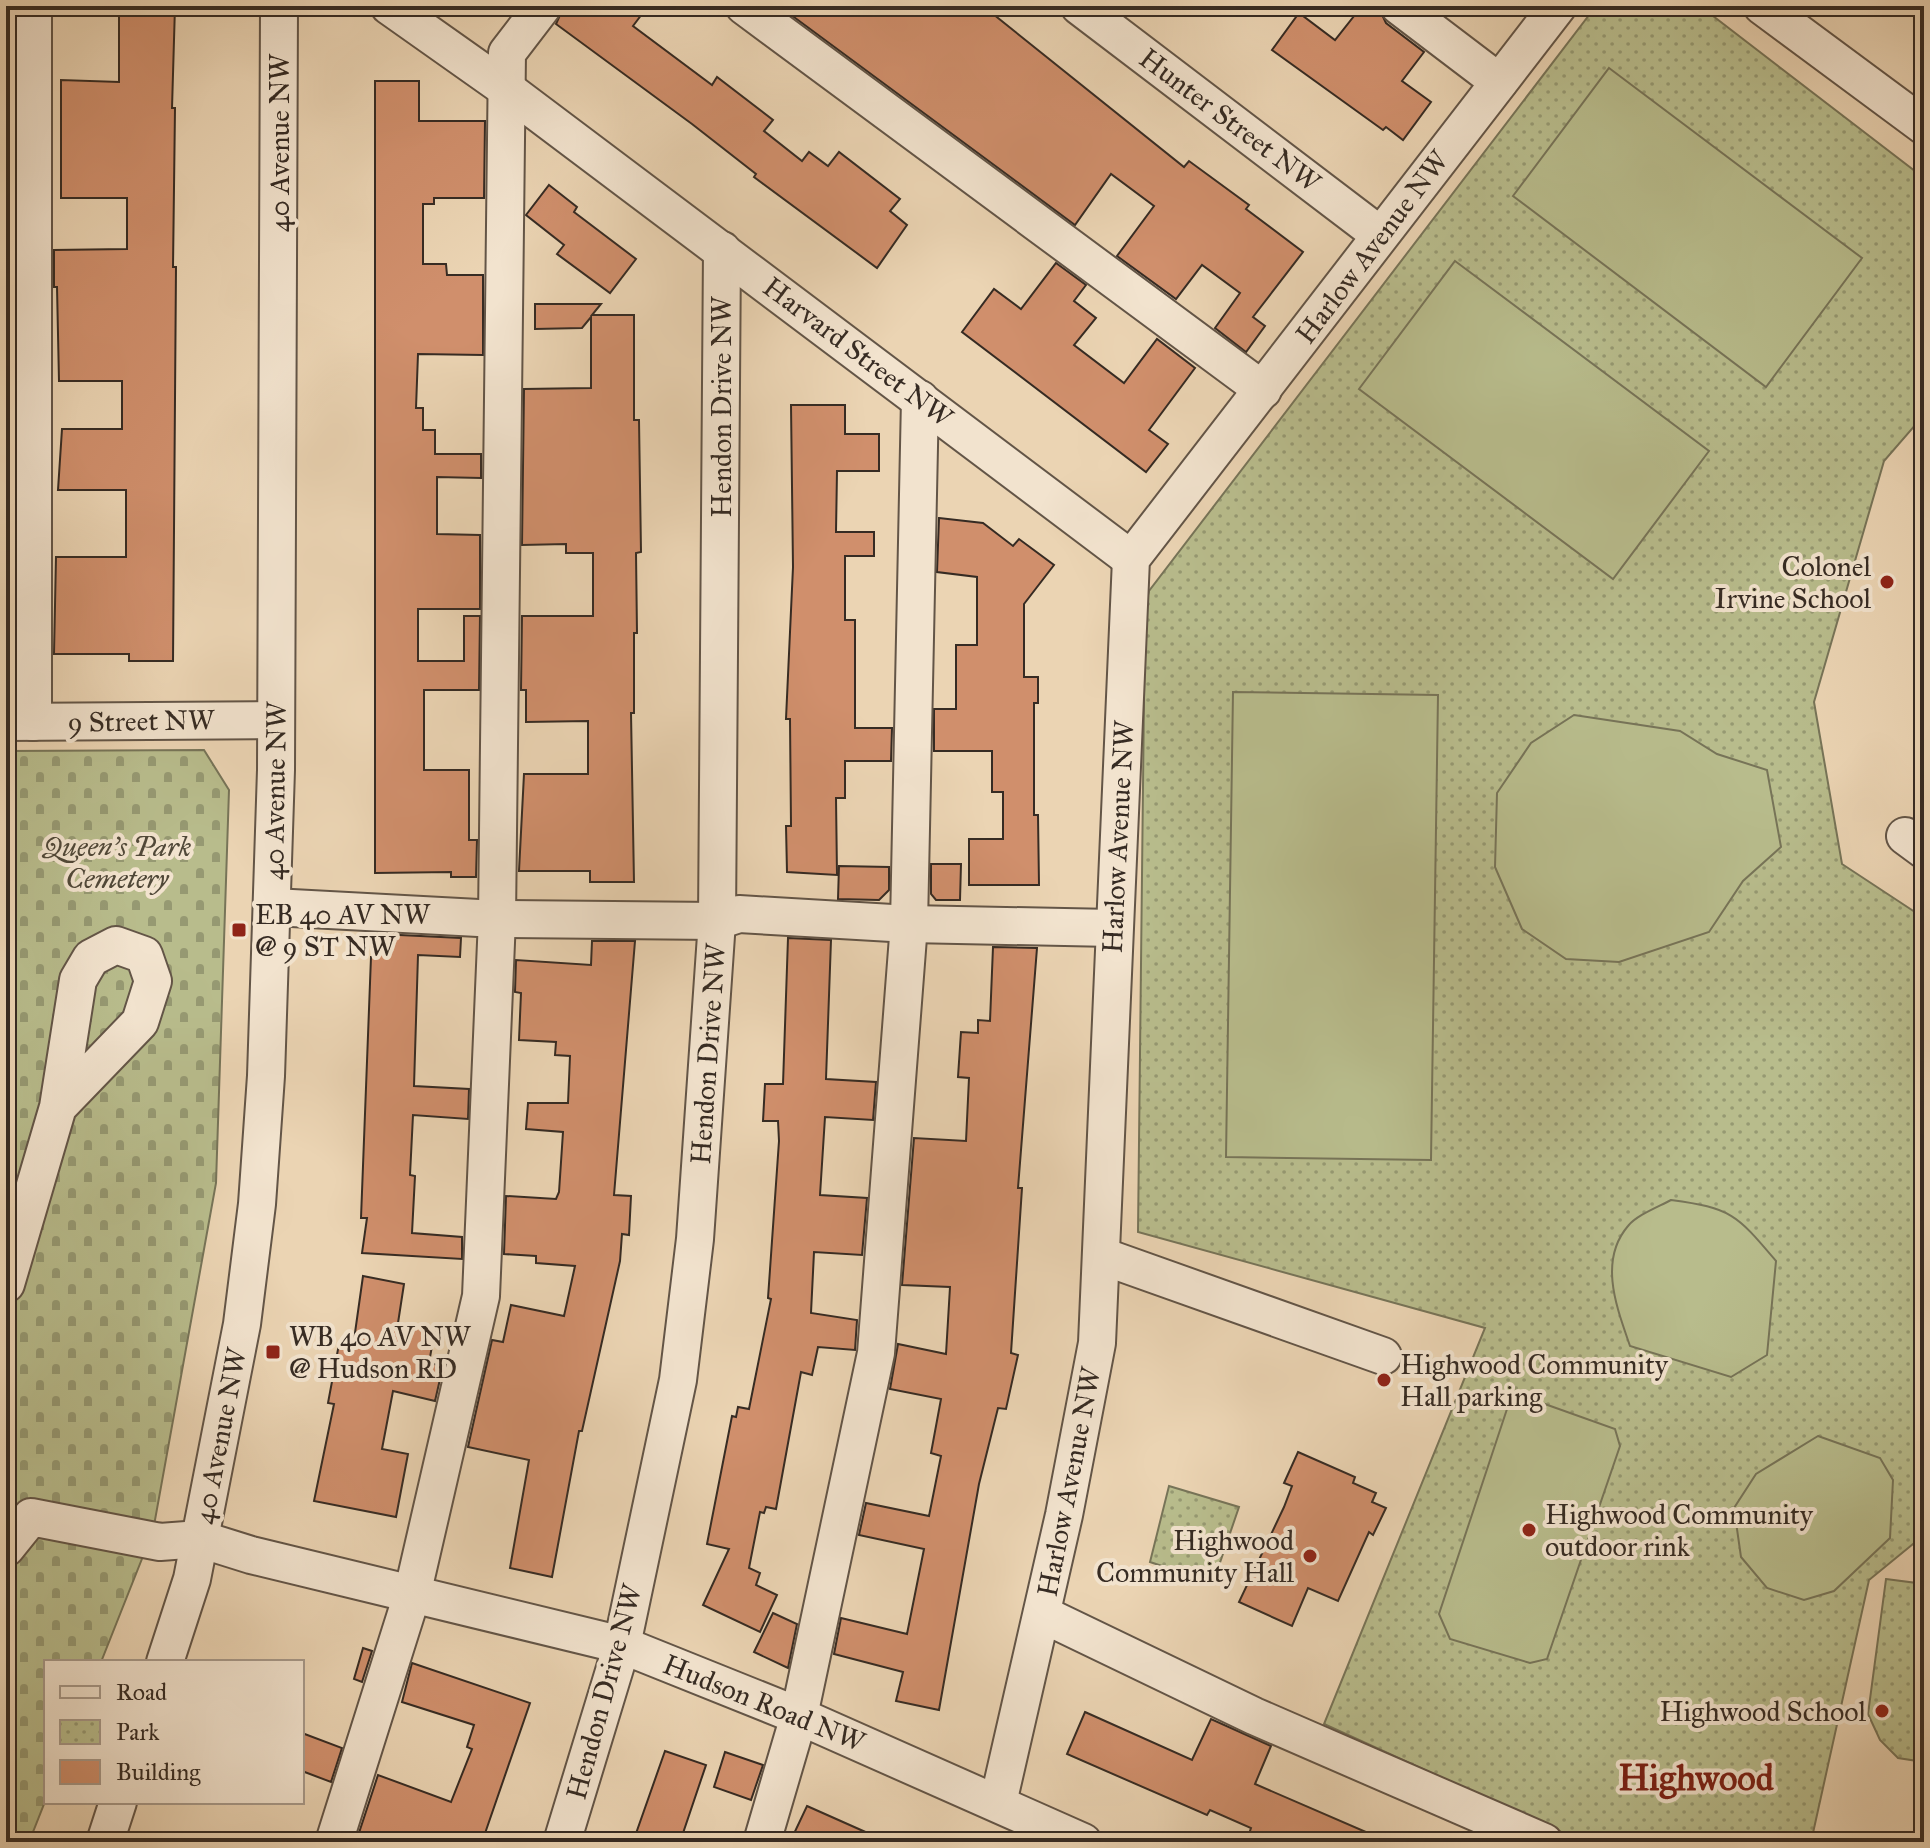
<svg xmlns="http://www.w3.org/2000/svg" width="1930" height="1848" font-family="'IM FELL Great Primer',serif">
  <style>
    .cemetery { fill: url(#cemetery-stones); stroke: #777458; stroke-width: 2 }
    .park { fill: url(#park-dots); stroke: #777458; stroke-width: 2 }
    .garden { fill: #b8bc8c; stroke: #777458; stroke-width: 2 }
    .building { fill: #d08f6c; stroke: #362b23; stroke-width: 2 }
    .lines { fill: none; stroke-linecap: round; stroke-linejoin: round }
    .minor-casing { stroke: #635547; stroke-width: 40 }
    .minor { stroke: #f2e3ce; stroke-width: 36 }
    .poi-dot { fill: #8f2418; stroke: #f2e3ce; stroke-width: 3 }
    .labels { text-anchor: middle; dominant-baseline: central; stroke-width: 8; stroke-linejoin: round; paint-order: stroke }
    .street-label { font-size: 28px; fill: #362b23; stroke: #f2e3ce }
    .poi-label { font-size: 28px; fill: #362b23; stroke: #f2e3ce; text-anchor: start }
    .park-label { font-size: 28px; font-style: italic; fill: #504838; stroke: #f2e3ce }
    .district-label { font-size: 36px; font-weight: bold; fill: #7a1f14; stroke: #f2e3ce }
  </style>
  <defs>
    <pattern id="cemetery-stones" width="16" height="16" patternUnits="userSpaceOnUse" patternTransform="scale(2)"><rect width="16" height="16" fill="#b8bc8c"/><path d="M2 7V4a2 2 0 0 1 4 0v3zM10 15v-3a2 2 0 0 1 4 0v3z" fill="#969972"/></pattern>
    <pattern id="park-dots" width="8" height="8" patternUnits="userSpaceOnUse" patternTransform="scale(2)"><rect width="8" height="8" fill="#b8bc8c"/><path d="M2 2h.1M6 6h.1" fill="none" stroke="#969972" stroke-width="1.8" stroke-linecap="round"/></pattern>
  </defs>
  <rect width="100%" height="100%" fill="#ebd4b3"/>
  <filter id="stains"><feTurbulence type="fractalNoise" baseFrequency=".0025" numOctaves="4"/><feColorMatrix values="0 0 0 0 .2 0 0 0 0 .09 0 0 0 0 .02 0 0 0 .5 -.17"/></filter>
  <radialGradient id="worn" r=".72"><stop offset=".6" stop-color="#630" stop-opacity="0"/><stop offset="1" stop-color="#630" stop-opacity=".3"/></radialGradient>
  <polygon class="cemetery" points="204,750 229,790 216,1183 153,1531 101,1662 46,1662 46,1799 29,1842 6,1842 6,751"/>
  <g class="park">
    <polygon points="1596,6 1700,6 1924,178 1924,415 1884,461 1814,702 1842,864 1924,918 1924,1535 1869,1580 1811,1842 1583,1842 1324,1724 1485,1328 1138,1232 1145,608 1149,591"/>
    <polygon points="1169,1486 1239,1507 1213,1583 1150,1562"/>
    <polygon points="1886,1579 1924,1584 1924,1762 1898,1758 1880,1740 1868,1714"/>
  </g>
  <g class="garden">
    <polygon points="1609,68 1862,258 1766,387 1513,196"/>
    <polygon points="1455,261 1709,451 1613,579 1359,389"/>
    <polygon points="1233,692 1438,695 1431,1160 1226,1157"/>
    <polygon points="1574,715 1680,731 1717,754 1767,770 1781,847 1743,881 1709,932 1619,962 1566,959 1522,929 1495,867 1497,793 1531,743"/>
    <path d="M1671,1200c61,8 66,15 105,61l-9,94 -36,22 -101,-31c-13,-38 -32,-85 -2,-120 9,-11 30,-19 43,-26z"/>
    <polygon points="1528,1398 1615,1429 1620,1446 1547,1659 1530,1663 1450,1639 1439,1614 1509,1403"/>
    <polygon points="1818,1436 1880,1458 1893,1480 1890,1538 1834,1591 1804,1600 1767,1588 1741,1557 1734,1508 1756,1474"/>
  </g>
  <g class="building">
    <polygon points="119,6 175,6 172,108 175,108 173,267 176,267 173,661 129,661 129,654 54,654 56,557 126,557 126,490 58,490 62,429 122,429 122,381 59,381 57,287 54,287 54,250 127,249 127,198 61,198 61,80 119,82"/>
    <polygon points="564,6 648,6 633,26 712,85 717,77 773,120 764,131 802,161 809,152 828,166 839,152 900,199 890,211 907,225 877,268 754,177 756,174 692,124 556,24"/>
    <polygon points="779,6 983,6 1184,167 1189,161 1249,205 1246,209 1303,252 1253,317 1265,326 1246,352 1215,328 1240,293 1202,265 1176,299 1117,256 1154,206 1111,174 1075,225"/>
    <polygon points="1362,6 1378,6 1386,23 1424,52 1402,81 1431,102 1403,140 1386,127 1383,130 1272,50 1299,13 1335,40"/>
    <polygon points="375,81 419,81 419,121 485,121 484,198 434,198 434,204 423,204 423,264 446,264 447,275 483,275 483,355 418,354 416,408 423,408 423,430 435,430 435,454 481,454 481,478 437,477 437,534 480,535 480,609 418,609 418,661 464,661 464,616 480,616 479,690 424,690 424,770 469,770 469,840 477,840 476,877 451,877 451,872 375,873"/>
    <polygon points="549,185 577,207 574,212 636,259 610,293 557,254 564,245 526,215"/>
    <polygon points="1056,263 1086,285 1074,301 1096,318 1074,345 1124,383 1157,339 1195,368 1149,430 1168,444 1146,472 962,332 994,289 1021,309"/>
    <polygon points="535,304 601,304 592,315 634,315 634,420 639,420 641,552 636,553 637,633 634,633 634,713 631,713 634,882 590,882 590,871 519,871 524,774 588,774 588,721 526,722 526,690 521,690 522,616 593,616 593,553 566,553 566,544 522,545 524,389 591,388 591,317 582,328 535,329"/>
    <polygon points="791,405 845,405 845,434 879,434 879,471 837,471 836,532 874,532 874,556 845,556 845,620 855,620 855,728 892,728 891,761 845,761 845,798 836,798 837,875 787,872 786,826 791,826 790,719 786,719 793,567"/>
    <polygon points="939,518 983,523 1013,546 1019,539 1054,565 1024,604 1024,677 1038,677 1038,703 1034,703 1034,815 1038,815 1039,885 969,885 969,839 1003,839 1003,792 992,792 992,751 934,751 934,709 956,709 956,645 977,645 977,577 937,572"/>
    <polygon points="931,864 961,864 960,900 936,900 931,894"/>
    <polygon points="839,866 889,867 889,890 879,900 838,899"/>
    <polygon points="379,934 461,938 460,957 418,955 414,1086 469,1089 468,1119 413,1115 410,1175 415,1176 412,1233 462,1237 462,1259 362,1253 367,1218 361,1218 371,957 378,957"/>
    <polygon points="788,938 831,940 826,1079 876,1082 873,1120 825,1117 820,1195 867,1198 862,1255 814,1252 811,1313 857,1320 855,1350 818,1347 812,1375 801,1372 776,1509 766,1507 764,1513 760,1512 749,1568 760,1573 756,1585 777,1595 760,1632 703,1605 729,1549 707,1544 732,1416 736,1417 738,1407 749,1409 771,1299 768,1298 779,1141 778,1121 763,1121 765,1084 783,1084"/>
    <polygon points="592,941 635,941 614,1195 631,1196 629,1235 622,1234 620,1261 582,1431 579,1431 552,1577 510,1568 529,1460 468,1447 492,1340 503,1342 511,1305 564,1316 575,1266 536,1263 536,1256 504,1254 506,1196 556,1199 559,1192 563,1132 526,1129 528,1103 568,1103 570,1056 555,1055 556,1042 519,1040 521,993 515,992 516,960 591,965"/>
    <polygon points="993,947 1037,948 1018,1188 1022,1188 1011,1353 1018,1355 1006,1409 998,1408 979,1484 939,1710 896,1701 903,1672 834,1654 841,1618 907,1634 924,1549 859,1535 866,1503 929,1516 941,1456 931,1453 941,1399 890,1389 898,1344 946,1354 950,1287 902,1285 914,1138 966,1141 969,1078 958,1077 961,1032 978,1033 978,1020 990,1021"/>
    <polygon points="363,1276 404,1284 398,1323 435,1329 429,1363 443,1366 435,1401 393,1391 382,1449 408,1454 396,1517 314,1501 334,1404 328,1403 339,1344 353,1347"/>
    <polygon points="1298,1452 1355,1477 1353,1483 1376,1493 1372,1502 1386,1508 1373,1535 1369,1532 1338,1601 1308,1588 1292,1626 1239,1602 1284,1507 1292,1486 1284,1483"/>
    <polygon points="773,1613 797,1624 788,1668 754,1652"/>
    <polygon points="363,1648 372,1651 362,1682 354,1679"/>
    <polygon points="412,1663 530,1703 482,1842 356,1842 378,1775 451,1802 472,1749 467,1747 474,1725 402,1702"/>
    <polygon points="1085,1712 1192,1760 1211,1719 1271,1746 1255,1784 1389,1842 1266,1842 1249,1834 1251,1828 1210,1810 1207,1815 1067,1754"/>
    <polygon points="302,1733 342,1748 331,1782 302,1771"/>
    <polygon points="665,1751 706,1765 680,1842 633,1842"/>
    <polygon points="725,1752 763,1765 751,1800 714,1787"/>
    <polygon points="807,1806 888,1842 790,1842"/>
  </g>
  <g class="lines">
    <defs>
      <g id="minor">
        <polyline points="33,6 33,722"/>
        <polyline points="389,6 505,88 1131,559"/>
        <polyline points="744,6 1263,390"/>
        <polyline points="1079,6 1380,235"/>
        <polyline points="1399,6 1499,82"/>
        <polyline points="1762,6 1924,126"/>
        <polyline points="6,722 276,720"/>
        <polyline points="1905,836 1924,850"/>
        <polyline points="273,907 497,919 717,921 739,914 909,924 1113,928"/>
        <polyline points="1102,1256 1383,1356"/>
        <polyline points="6,1284 58,1107 78,980 91,958 116,945 144,955 153,981 140,1022 58,1107"/>
        <polyline points="6,1548 31,1517 160,1542 200,1539 251,1555 622,1645 799,1716 1083,1842"/>
        <polyline points="1042,1614 1254,1716 1544,1842"/>
        <polyline points="165,1662 192,1579 242,1324 257,1204 266,1076 276,770 279,6"/>
        <polyline points="998,1803 1064,1515 1097,1343 1131,559 1558,6"/>
        <polyline points="105,1842 118,1802"/>
        <polyline points="334,1842 412,1595 481,1296 497,919 507,53 543,6"/>
        <polyline points="562,1842 622,1645 678,1380 695,1239 717,921 722,250"/>
        <polyline points="762,1842 799,1716 876,1353 909,924 920,399"/>
      </g>
    </defs>
    <use href="#minor" class="minor-casing"/>
    <use href="#minor" class="minor"/>
  </g>
  <g class="poi-dot">
    <circle cx="1887" cy="582" r="8"/>
    <rect x="231" y="922" width="16" height="16" rx="4"/>
    <rect x="265" y="1344" width="16" height="16" rx="4"/>
    <circle cx="1384" cy="1380" r="8"/>
    <circle cx="1529" cy="1530" r="8"/>
    <circle cx="1310" cy="1556" r="8"/>
    <circle cx="1882" cy="1711" r="8"/>
  </g>
  <g class="labels">
    <g class="street-label">
      <text transform="translate(1230 120) rotate(37)">Hunter Street NW</text>
      <text transform="translate(279 143) rotate(-90)">40 Avenue NW</text>
      <text transform="translate(1372 247) rotate(-53)">Harlow Avenue NW</text>
      <text transform="translate(858 352) rotate(37)">Harvard Street NW</text>
      <text transform="translate(721 407) rotate(-90)">Hendon Drive NW</text>
      <text transform="translate(141 721) rotate(-1)">9 Street NW</text>
      <text transform="translate(275 791) rotate(-89)">40 Avenue NW</text>
      <text transform="translate(1118 837) rotate(-87)">Harlow Avenue NW</text>
      <text transform="translate(708 1054) rotate(-86)">Hendon Drive NW</text>
      <text transform="translate(220 1436) rotate(-79)">40 Avenue NW</text>
      <text transform="translate(1069 1482) rotate(-79)">Harlow Avenue NW</text>
      <text transform="translate(604 1692) rotate(-75)">Hendon Drive NW</text>
      <text transform="translate(764 1703) rotate(22)">Hudson Road NW</text>
    </g>
    <g class="poi-label">
      <text x="1871" y="566" text-anchor="end">Colonel<tspan x="1871" dy="32">Irvine School</tspan></text>
      <text x="255" y="914">EB 40 AV NW<tspan x="255" dy="32">@ 9 ST NW</tspan></text>
      <text x="289" y="1336">WB 40 AV NW<tspan x="289" dy="32">@ Hudson RD</tspan></text>
      <text x="1400" y="1364">Highwood Community<tspan x="1400" dy="32">Hall parking</tspan></text>
      <text x="1545" y="1514">Highwood Community<tspan x="1545" dy="32">outdoor rink</tspan></text>
      <text x="1294" y="1540" text-anchor="end">Highwood<tspan x="1294" dy="32">Community Hall</tspan></text>
      <text x="1866" y="1711" text-anchor="end">Highwood School</text>
    </g>
    <g class="park-label">
      <text x="117" y="846">Queen's Park<tspan x="117" dy="32">Cemetery</tspan></text>
    </g>
    <g class="district-label">
      <text x="1696" y="1778">Highwood</text>
    </g>
  </g>
  <rect width="1930" height="1848" fill="none" stroke="#ebd4b3" stroke-width="32"/>
  <rect x="8" y="8" width="1914" height="1832" fill="none" stroke="#362b23" stroke-width="4"/>
  <rect x="16" y="16" width="1898" height="1816" fill="none" stroke="#362b23" stroke-width="2"/>
  <rect x="44" y="1660" width="260" height="144" fill="#f2e3ce" stroke="#a7998a" stroke-width="2"/>
  <rect x="60" y="1686" width="40" height="12" fill="#f2e3ce" stroke="#a7998a" stroke-width="2"/>
  <text x="116" y="1700" font-size="24" fill="#362b23">Road</text>
  <rect x="60" y="1720" width="40" height="24" fill="url(#park-dots)" stroke="#a7998a" stroke-width="2"/>
  <text x="116" y="1740" font-size="24" fill="#362b23">Park</text>
  <rect x="60" y="1760" width="40" height="24" fill="#d08f6c" stroke="#a7998a" stroke-width="2"/>
  <text x="116" y="1780" font-size="24" fill="#362b23">Building</text>
  <rect width="100%" height="100%" filter="url(#stains)"/>
  <rect width="100%" height="100%" fill="url(#worn)"/>
</svg>
